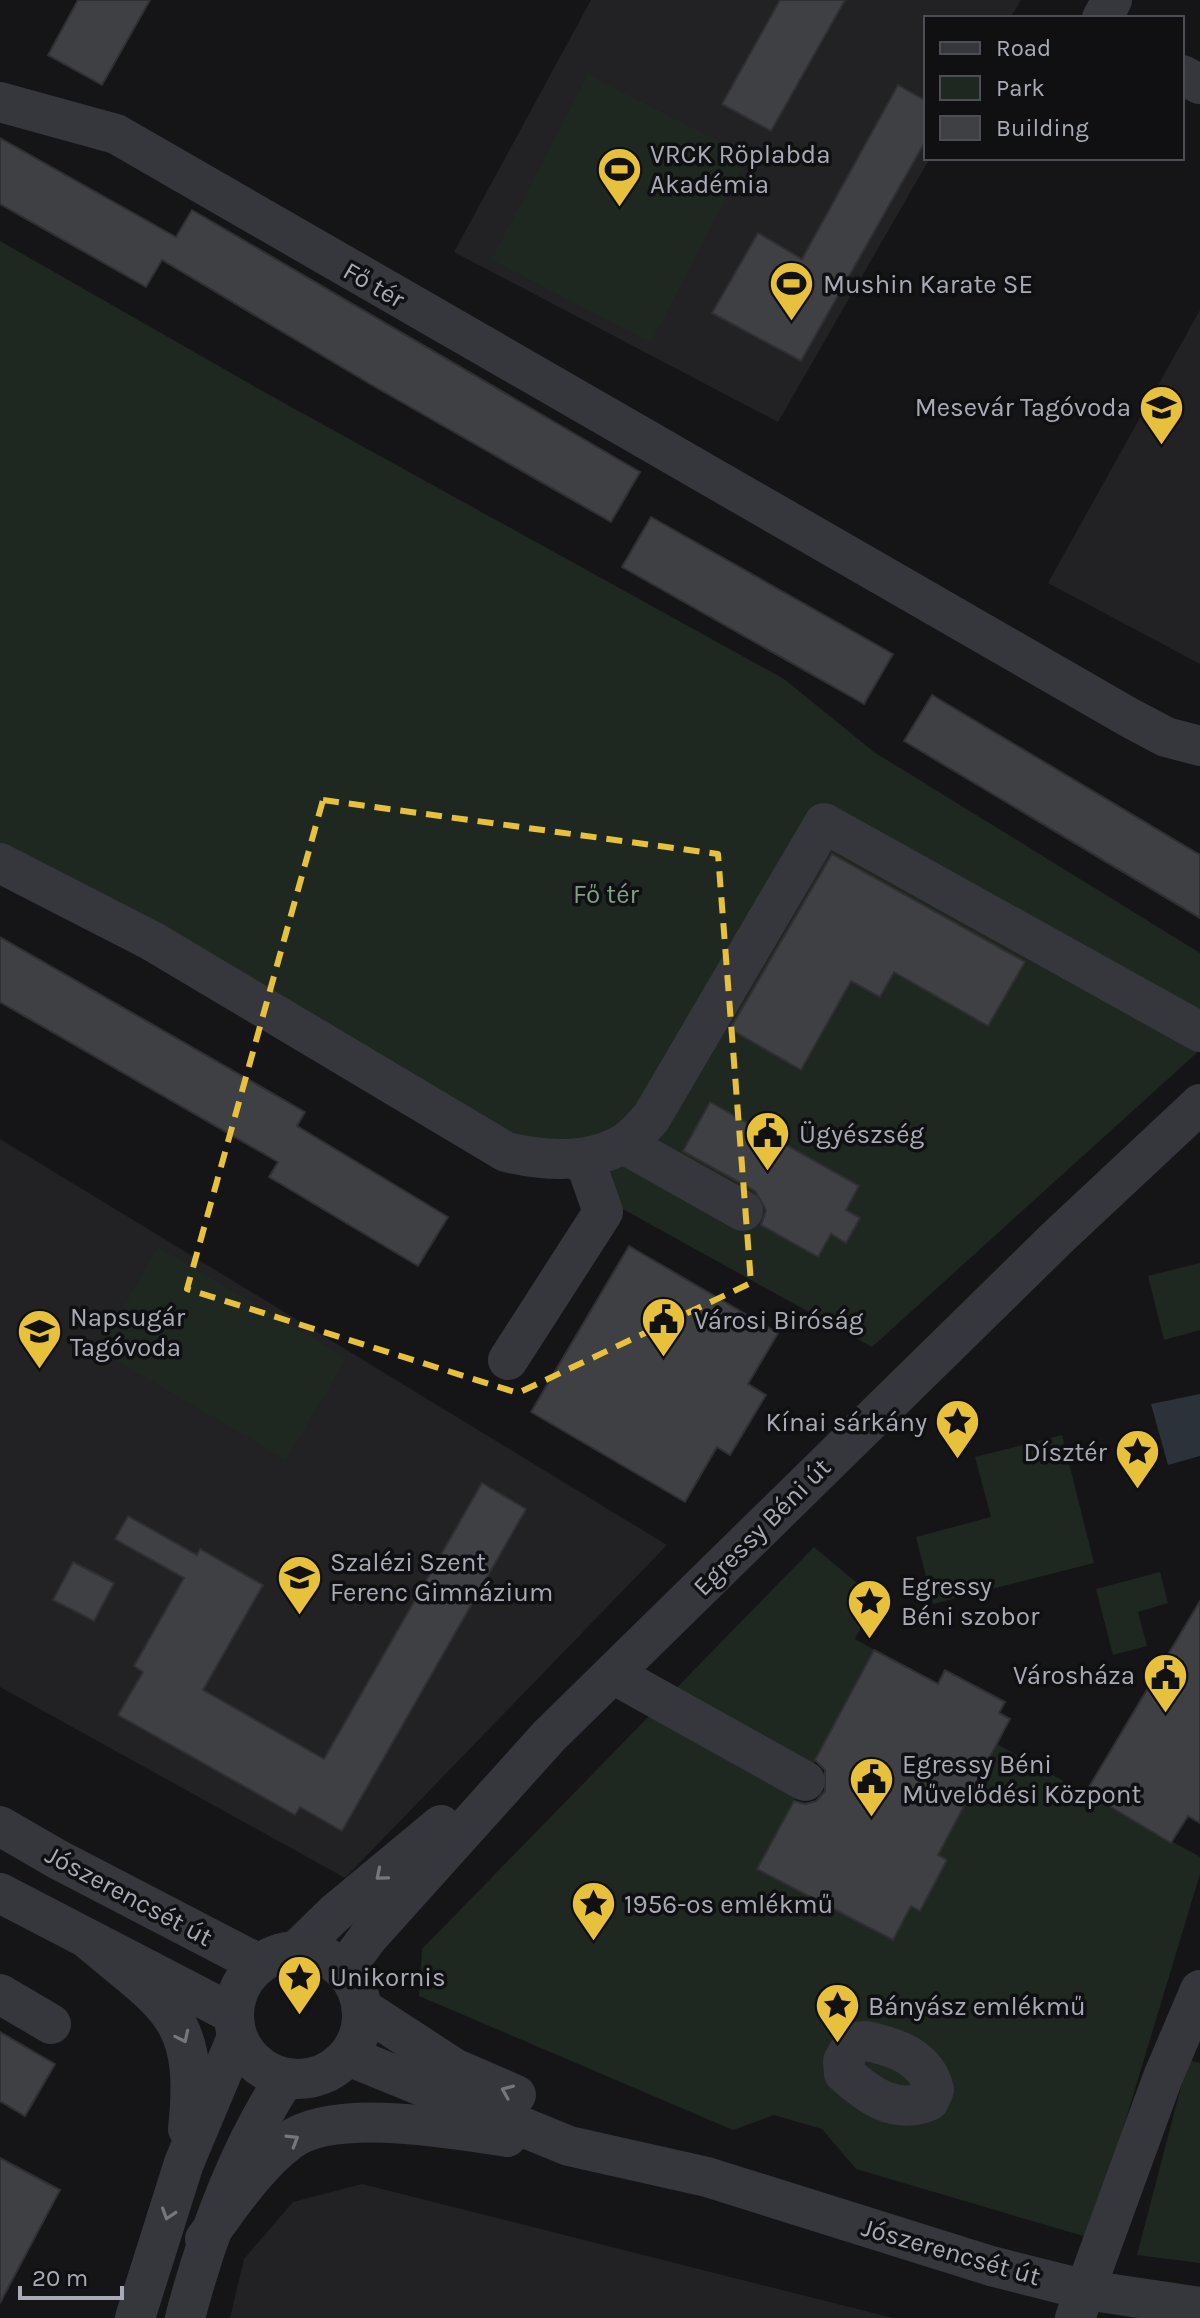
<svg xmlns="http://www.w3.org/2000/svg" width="1200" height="2318" font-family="Karla,sans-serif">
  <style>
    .built { fill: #222124 }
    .green { fill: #1f2721 }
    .water { fill: #2c323a }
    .building { fill: #3f4044; stroke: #302f33; stroke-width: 2 }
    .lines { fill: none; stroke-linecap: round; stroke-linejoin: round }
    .minor { stroke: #36373c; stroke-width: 40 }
    .oneway { stroke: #75777f }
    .marked { fill: none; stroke: #e8c13c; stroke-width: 6; stroke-dasharray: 16 10; stroke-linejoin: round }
    .labels { text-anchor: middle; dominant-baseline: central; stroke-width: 7; stroke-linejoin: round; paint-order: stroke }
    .poi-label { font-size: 26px; fill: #a8abb6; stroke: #101012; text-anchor: start }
    .street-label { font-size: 26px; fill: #a8abb6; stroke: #101012 }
    .park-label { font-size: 26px; fill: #80a085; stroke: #101012 }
  </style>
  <rect width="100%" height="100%" fill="#151517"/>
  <g class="built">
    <polygon points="591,0 1021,0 1010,18 926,18 926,158 930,158 778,422 454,252"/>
    <polygon points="1200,310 1200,664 1048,583"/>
    <polygon points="0,1139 667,1545 345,1878 0,1687"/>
    <polygon points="362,2184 893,2318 230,2318 244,2259 293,2202"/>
  </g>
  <g class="green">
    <polygon points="588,74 748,156 651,343 491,260"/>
    <polygon points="0,241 266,393 784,679 874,752 1200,953 1200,1050 872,1347 0,864"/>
    <polygon points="158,1247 347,1358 286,1460 98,1350"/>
    <polygon points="1200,1263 1200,1330 1164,1340 1148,1276"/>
    <polygon points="1062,1435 1094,1563 933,1604 916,1537 991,1517 975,1457"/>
    <polygon points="814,1547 857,1583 867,1616 855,1639 874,1650 758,1869 893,1940 997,1744 1200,1857 1200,1874 1090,2238 856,2169 822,2129 774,2115 733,2130 419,1996 422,1949"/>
    <polygon points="1160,1572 1168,1603 1138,1612 1147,1646 1113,1655 1096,1589"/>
    <polygon points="1188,2060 1200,2063 1200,2263 1137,2255"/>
  </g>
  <polygon class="water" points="1200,1394 1200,1456 1168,1465 1151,1404"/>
  <g class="building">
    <polygon points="78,0 150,0 102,85 48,55"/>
    <polygon points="780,0 845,0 771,131 722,104"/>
    <polygon points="898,85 926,101 926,140 801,361 712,313 758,233 802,259"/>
    <polygon points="0,138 176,237 192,210 640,472 611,522 370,384 162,260 146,287 0,204"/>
    <polygon points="651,517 893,654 864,704 622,567"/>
    <polygon points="932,695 1200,855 1200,918 904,741"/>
    <polygon points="832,854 1025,962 988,1026 894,972 880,997 851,981 801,1070 730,1029"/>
    <polygon points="0,937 305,1112 297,1126 448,1217 418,1266 269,1177 278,1162 0,1002"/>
    <polygon points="710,1102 859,1186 846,1210 860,1218 846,1243 831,1234 818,1257 761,1225 766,1210 755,1191 683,1151"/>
    <polygon points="629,1246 778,1333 748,1384 766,1395 730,1455 717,1447 685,1502 531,1412"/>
    <polygon points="482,1483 526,1509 342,1831 300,1807 295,1815 118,1715 143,1672 134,1666 184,1578 115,1539 128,1516 197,1555 200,1549 263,1585 203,1690 324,1759"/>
    <polygon points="73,1562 114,1583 94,1621 53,1600"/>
    <polygon points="1200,1601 1200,1823 1188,1816 1171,1843 1086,1792"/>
    <polygon points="874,1650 938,1684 945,1670 1005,1702 999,1713 1010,1719 938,1855 947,1860 920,1911 911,1906 893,1940 757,1869 794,1801 805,1804 816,1801 825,1791 825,1770 815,1760"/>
    <polygon points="0,2032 55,2064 25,2116 0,2101"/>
    <polygon points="0,2158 60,2190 0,2303"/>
  </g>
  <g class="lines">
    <g class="minor">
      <polyline points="1102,18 1112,0"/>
      <polyline points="1182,75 1200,84"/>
      <polyline points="0,102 116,134 1130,718 1166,737 1200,746"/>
      <path d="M0,863l152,78 354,211c38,9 82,12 117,-8 11,-6 20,-18 28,-26l173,-295 376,209"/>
      <polyline points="624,1144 743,1211"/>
      <polyline points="508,1360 603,1212 584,1158"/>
      <polyline points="613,1674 805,1781"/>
      <polyline points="0,1826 57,1859 259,1964"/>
      <polyline points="0,1893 233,2014"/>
      <path d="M91,1942c78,65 109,76 97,187"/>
      <polyline points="297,1950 334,1914 441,1825"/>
      <circle cx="298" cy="2015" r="64"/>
      <polyline points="344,1970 369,1936 549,1736 1057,1238 1200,1104"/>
      <polyline points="0,1994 51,2024"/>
      <polyline points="362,2008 454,2068 516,2095"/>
      <path d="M866,2041c30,6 61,17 68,49l-5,11c-34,14 -61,-6 -85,-28l-1,-12 11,-19z"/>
      <polyline points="348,2056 569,2146 707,2177 991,2266 1086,2290 1200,2307"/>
      <path d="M205,2239c26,-34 49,-71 84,-98 45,-34 164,-12 218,-4"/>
      <polyline points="135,2318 184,2163 237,2037"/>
      <path d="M185,2318c22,-84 52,-166 100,-240"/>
      <polyline points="1075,2318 1163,2077 1200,1990"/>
    </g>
  </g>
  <defs><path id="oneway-chevron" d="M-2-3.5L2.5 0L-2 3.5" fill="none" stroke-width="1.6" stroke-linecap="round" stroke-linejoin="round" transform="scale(2)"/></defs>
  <g class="oneway">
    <use href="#oneway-chevron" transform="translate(381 1875) rotate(140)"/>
    <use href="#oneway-chevron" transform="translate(183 2037) rotate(65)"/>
    <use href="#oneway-chevron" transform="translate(507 2091) rotate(-157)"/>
    <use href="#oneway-chevron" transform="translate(293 2140) rotate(-31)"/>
    <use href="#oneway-chevron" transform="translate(168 2214) rotate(108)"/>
  </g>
  <path class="marked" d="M323,800l395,54 33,429 -233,110 -331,-104z"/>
  <defs>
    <symbol id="stadium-pin" viewBox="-11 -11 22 30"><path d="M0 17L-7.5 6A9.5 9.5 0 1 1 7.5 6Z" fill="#e8c13c" stroke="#101012"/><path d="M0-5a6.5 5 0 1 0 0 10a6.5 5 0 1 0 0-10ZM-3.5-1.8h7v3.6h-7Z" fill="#111"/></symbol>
    <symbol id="school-pin" viewBox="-11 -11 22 30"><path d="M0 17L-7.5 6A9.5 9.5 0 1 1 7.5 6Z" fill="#e8c13c" stroke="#101012"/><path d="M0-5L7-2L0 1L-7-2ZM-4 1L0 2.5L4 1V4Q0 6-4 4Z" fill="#111"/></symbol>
    <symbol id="civic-pin" viewBox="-11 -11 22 30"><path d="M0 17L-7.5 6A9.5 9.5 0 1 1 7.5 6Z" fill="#e8c13c" stroke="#101012"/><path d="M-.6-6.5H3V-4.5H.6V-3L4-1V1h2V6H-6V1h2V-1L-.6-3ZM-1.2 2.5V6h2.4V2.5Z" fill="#111"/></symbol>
    <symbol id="sight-pin" viewBox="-11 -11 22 30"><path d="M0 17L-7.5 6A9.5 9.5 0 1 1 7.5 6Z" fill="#e8c13c" stroke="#101012"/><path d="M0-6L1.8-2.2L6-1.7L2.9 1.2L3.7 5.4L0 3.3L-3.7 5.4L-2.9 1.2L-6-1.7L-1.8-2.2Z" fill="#111"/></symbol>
  </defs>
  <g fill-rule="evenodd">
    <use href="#stadium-pin" x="594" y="144" width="51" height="69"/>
    <use href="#stadium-pin" x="766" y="258" width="51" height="69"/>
    <use href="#school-pin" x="1136" y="382" width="51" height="69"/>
    <use href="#civic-pin" x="742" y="1108" width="51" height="69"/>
    <use href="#civic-pin" x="638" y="1294" width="51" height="69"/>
    <use href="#school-pin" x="14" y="1306" width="51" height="69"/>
    <use href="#sight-pin" x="932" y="1396" width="51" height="69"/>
    <use href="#sight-pin" x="1112" y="1426" width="51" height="69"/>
    <use href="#school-pin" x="274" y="1552" width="51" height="69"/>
    <use href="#sight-pin" x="844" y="1576" width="51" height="69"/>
    <use href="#civic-pin" x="1140" y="1650" width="51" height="69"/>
    <use href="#civic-pin" x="846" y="1754" width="51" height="69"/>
    <use href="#sight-pin" x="568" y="1878" width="51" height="69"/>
    <use href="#sight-pin" x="274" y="1952" width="51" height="69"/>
    <use href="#sight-pin" x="812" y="1980" width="51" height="69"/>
  </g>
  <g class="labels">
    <g class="poi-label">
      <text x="650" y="154">VRCK Röplabda<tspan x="650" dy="30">Akadémia</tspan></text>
      <text x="823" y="284">Mushin Karate SE</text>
      <text x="1131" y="407" text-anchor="end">Mesevár Tagóvoda</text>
      <text x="799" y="1134">Ügyészség</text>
      <text x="70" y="1317">Napsugár<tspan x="70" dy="30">Tagóvoda</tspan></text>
      <text x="694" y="1320">Városi Biróság</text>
      <text x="927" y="1422" text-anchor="end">Kínai sárkány</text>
      <text x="1107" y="1452" text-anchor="end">Dísztér</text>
      <text x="330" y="1562">Szalézi Szent<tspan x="330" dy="30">Ferenc Gimnázium</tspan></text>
      <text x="901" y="1586">Egressy<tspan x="901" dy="30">Béni szobor</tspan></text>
      <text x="1135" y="1675" text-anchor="end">Városháza</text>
      <text x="902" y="1764">Egressy Béni<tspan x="902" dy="30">Művelődési Központ</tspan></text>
      <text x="624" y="1904">1956-os emlékmű</text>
      <text x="330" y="1977">Unikornis</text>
      <text x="868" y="2006">Bányász emlékmű</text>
    </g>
    <g class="street-label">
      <text transform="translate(374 285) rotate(30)">Fő tér</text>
      <text transform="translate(762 1527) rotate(-45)">Egressy Béni út</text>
      <text transform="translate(129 1896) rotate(28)">Jószerencsét út</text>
      <text transform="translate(951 2252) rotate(16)">Jószerencsét út</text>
    </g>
    <g class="park-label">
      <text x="606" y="894">Fő tér</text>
    </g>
  </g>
  <rect x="924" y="16" width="260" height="144" fill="#101012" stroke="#4d4e54" stroke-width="2"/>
  <rect x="940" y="42" width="40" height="12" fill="#36373c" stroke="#4d4e54" stroke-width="2"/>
  <text x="996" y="56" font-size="24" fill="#a8abb6">Road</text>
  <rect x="940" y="76" width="40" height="24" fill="#1f2721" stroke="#4d4e54" stroke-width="2"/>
  <text x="996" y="96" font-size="24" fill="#a8abb6">Park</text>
  <rect x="940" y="116" width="40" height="24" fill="#3f4044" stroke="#4d4e54" stroke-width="2"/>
  <text x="996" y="136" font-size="24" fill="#a8abb6">Building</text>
  <path d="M20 2286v12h102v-12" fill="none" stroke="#a8abb6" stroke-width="4"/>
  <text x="32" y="2286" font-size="24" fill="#a8abb6" stroke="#101012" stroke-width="6" paint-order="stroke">20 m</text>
</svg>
